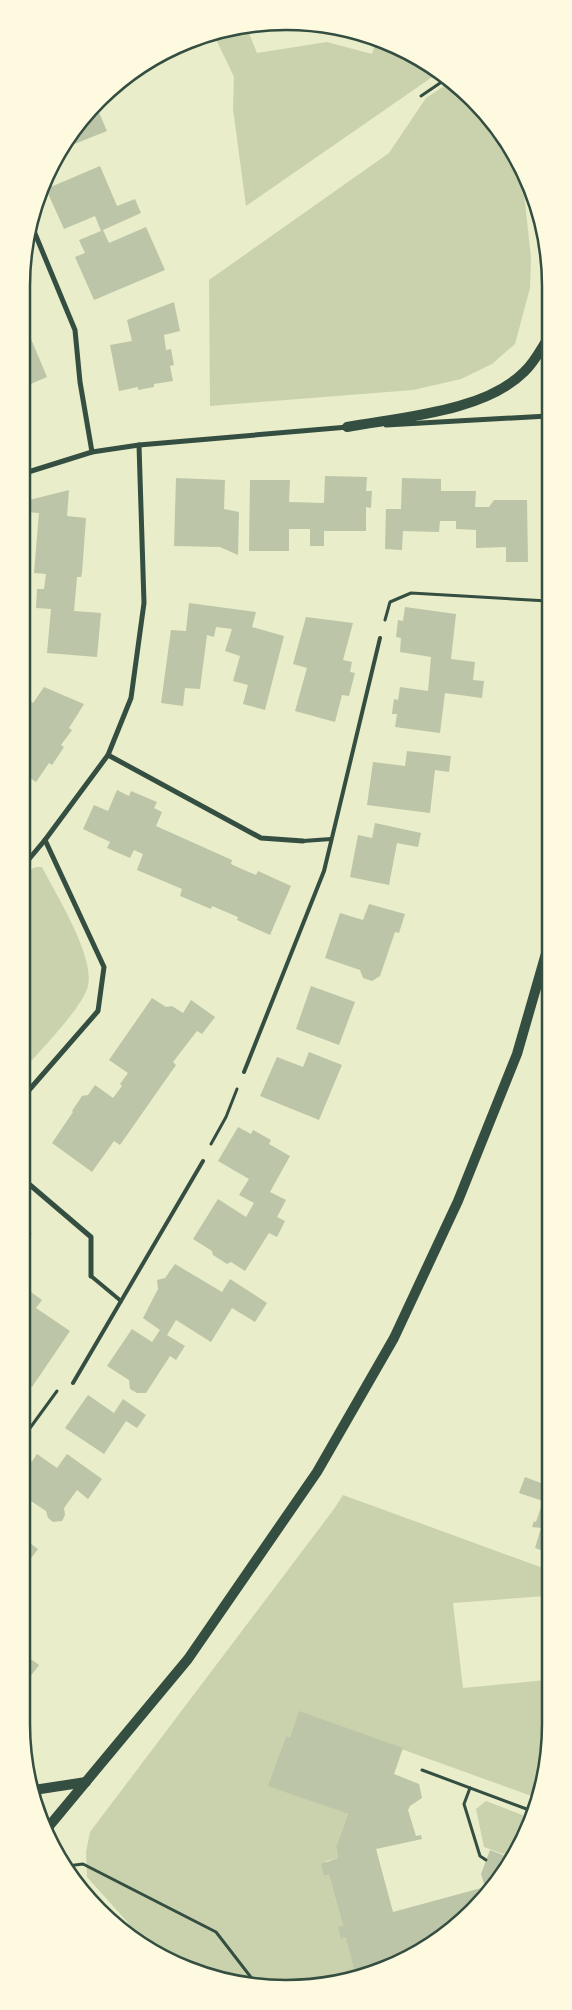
<svg xmlns="http://www.w3.org/2000/svg" width="572" height="2010" font-family="'Fira Sans Condensed',sans-serif">
  <style>
    .green { fill: #cad2ad }
    .building { fill: #bcc5a7 }
    .lines { fill: none; stroke-linecap: round; stroke-linejoin: round }
    .path { stroke: #344e41; stroke-width: 3 }
    .service { stroke: #344e41; stroke-width: 4 }
    .minor { stroke: #344e41; stroke-width: 5 }
    .secondary { stroke: #344e41; stroke-width: 10 }
    .rim { fill: none; stroke: #344e41; stroke-width: 2.5 }
  </style>
  <rect width="100%" height="100%" fill="#e9edc9"/>
  <g class="green">
    <polygon points="234,26 246,26 257,53 327,42 372,54 376,41 418,57 438,73 246,206 233,109 234,77 214,35"/>
    <polygon points="450,82 485,111 521,165 531,258 530,288 515,344 492,364 461,379 413,390 210,406 209,280 389,153 426,98"/>
    <path d="M38,867h4c14,28 53,89 46,119 -5,21 -49,66 -65,84l1,-191 9,-11z"/>
    <polygon points="343,1495 546,1569 546,1596 453,1603 463,1688 546,1680 546,1775 537,1798 299,1712 290,1737 286,1736 269,1785 348,1814 336,1847 338,1858 326,1861 324,1876 329,1875 343,1926 341,1939 346,1938 371,1972 355,1980 268,1988 169,1962 147,1944 87,1877 86,1852 90,1832 334,1509"/>
    <polygon points="486,1801 530,1818 514,1858 484,1847 476,1809"/>
  </g>
  <g class="building">
    <polygon points="97,108 107,131 62,149 66,139"/>
    <polygon points="100,166 117,206 135,199 141,213 103,230 109,243 146,227 165,270 94,300 75,257 85,253 79,240 101,231 95,216 64,229 46,189"/>
    <polygon points="174,302 180,331 164,335 166,350 171,349 174,365 170,366 173,381 154,384 154,387 138,390 138,387 119,391 110,345 132,341 127,320"/>
    <polygon points="26,327 47,377 26,386"/>
    <polygon points="325,476 367,477 366,491 372,491 371,508 366,507 366,531 324,531 324,546 310,546 310,529 289,529 289,551 249,551 250,480 290,480 289,502 324,503"/>
    <polygon points="176,478 225,480 224,509 239,512 238,555 220,547 174,546"/>
    <polygon points="402,478 441,479 441,491 476,491 475,507 489,507 494,500 527,500 528,562 506,562 506,547 476,548 476,530 456,529 456,521 440,521 439,532 403,531 402,550 385,549 386,509 401,509"/>
    <polygon points="69,490 67,516 86,518 82,573 81,577 77,577 74,611 101,613 97,657 47,653 51,609 36,608 37,589 44,589 46,574 34,573 39,513 25,512 25,501"/>
    <polygon points="189,603 256,612 252,627 284,636 265,710 243,704 248,685 233,681 240,656 225,651 232,629 216,627 214,637 207,635 200,689 185,688 183,706 161,703 171,630 186,631"/>
    <polygon points="405,607 456,614 451,659 475,662 473,680 484,681 482,698 445,693 440,733 395,727 397,714 392,714 394,699 398,700 400,687 428,691 431,657 400,652 401,638 396,637 398,620 403,621"/>
    <polygon points="306,617 353,623 343,660 352,662 350,672 355,673 349,696 342,695 335,722 295,711 307,668 293,664"/>
    <polygon points="44,687 84,704 69,728 72,730 61,745 64,747 52,765 49,763 36,782 24,774 25,707 29,700 33,703"/>
    <polygon points="407,751 451,756 449,772 435,770 430,813 367,805 373,762 405,766"/>
    <polygon points="117,790 129,796 131,791 157,802 154,808 162,812 156,826 232,860 231,864 244,870 256,875 258,871 291,886 270,935 237,920 238,917 212,906 211,909 180,896 182,889 137,870 143,854 134,850 130,858 107,848 110,842 83,829 94,805 108,811"/>
    <polygon points="375,823 421,833 418,847 397,843 389,885 350,877 358,835 372,838"/>
    <polygon points="369,904 405,914 399,933 395,932 380,976 372,981 363,978 360,970 325,958 340,913 363,920"/>
    <polygon points="311,986 355,1002 339,1045 296,1029"/>
    <polygon points="152,998 166,1007 172,1006 183,1013 191,1000 215,1017 202,1034 197,1031 173,1062 176,1065 120,1145 114,1141 92,1172 52,1143 73,1112 72,1111 82,1096 88,1095 95,1085 113,1098 122,1086 120,1084 128,1073 109,1060"/>
    <polygon points="309,1052 342,1065 319,1120 260,1096 277,1057 303,1067"/>
    <polygon points="238,1127 251,1134 253,1130 271,1140 269,1144 290,1156 270,1192 286,1200 277,1217 285,1221 277,1237 269,1233 245,1271 231,1262 227,1264 213,1255 212,1251 193,1239 218,1199 246,1217 254,1203 239,1195 249,1179 218,1161"/>
    <polygon points="23,1224 32,1234 23,1243"/>
    <polygon points="175,1264 222,1292 230,1279 267,1303 255,1322 232,1308 211,1342 176,1320 167,1335 185,1346 176,1360 170,1356 146,1393 137,1393 130,1389 129,1380 107,1366 132,1329 152,1342 160,1330 143,1318 158,1289 157,1280 165,1278"/>
    <polygon points="28,1290 42,1300 36,1308 70,1331 32,1387 22,1381 23,1298"/>
    <polygon points="88,1395 114,1413 123,1399 146,1415 137,1428 126,1421 104,1454 65,1428"/>
    <polygon points="37,1454 57,1468 67,1454 102,1479 88,1499 77,1490 64,1508 65,1515 62,1521 53,1522 48,1518 46,1511 22,1495 22,1476"/>
    <polygon points="525,1477 546,1485 546,1552 535,1548 541,1528 532,1527 534,1521 536,1522 543,1501 519,1493"/>
    <polygon points="22,1537 38,1549 22,1570"/>
    <polygon points="21,1652 39,1665 21,1689"/>
    <polygon points="299,1711 403,1748 394,1774 419,1784 422,1798 410,1806 408,1810 416,1836 421,1835 422,1839 376,1849 393,1912 485,1887 481,1874 490,1850 513,1859 447,1934 371,1972 356,1976 346,1938 341,1939 338,1927 343,1926 329,1875 324,1876 321,1864 338,1858 336,1847 348,1814 268,1786 286,1736 290,1737"/>
  </g>
  <g class="lines">
    <g class="path">
      <polyline points="421,96 446,79"/>
      <polyline points="385,620 390,602 411,593 548,601"/>
      <polyline points="211,1144 226,1117 237,1089"/>
      <polyline points="22,1439 57,1391"/>
      <polyline points="422,1770 532,1811"/>
      <polyline points="470,1788 464,1804 480,1856 486,1860"/>
      <polyline points="67,1866 83,1864 216,1932 257,1985"/>
    </g>
    <g class="service">
      <polyline points="303,841 331,839"/>
      <polyline points="244,1072 324,871 380,638"/>
      <polyline points="91,1276 121,1301"/>
      <polyline points="73,1383 203,1161"/>
    </g>
    <g class="minor">
      <polyline points="31,224 75,330 80,382 92,452"/>
      <polyline points="386,425 548,416"/>
      <polyline points="25,473 92,452 139,445 348,427"/>
      <polyline points="108,755 261,838 303,841"/>
      <polyline points="24,865 45,840 108,755 131,698 144,603 139,445"/>
      <polyline points="23,1097 98,1011 104,967 45,840"/>
      <polyline points="23,1179 91,1237 91,1276"/>
    </g>
    <g class="secondary">
      <path d="M347,427c54,-10 137,-15 177,-55 10,-9 17,-23 24,-34"/>
      <polyline points="34,1790 86,1782"/>
      <polyline points="45,1831 188,1659 317,1472 394,1338 458,1201 517,1054 547,950"/>
    </g>
  </g>
  <path d="M0 0H572V2010H0ZM286 30H286A256 256 0 0 1 542 286V1724A256 256 0 0 1 286 1980H286A256 256 0 0 1 30 1724V286A256 256 0 0 1 286 30Z" fill="#fefae0" fill-rule="evenodd"/>
  <path class="rim" d="M286 30H286A256 256 0 0 1 542 286V1724A256 256 0 0 1 286 1980H286A256 256 0 0 1 30 1724V286A256 256 0 0 1 286 30Z"/>
</svg>
